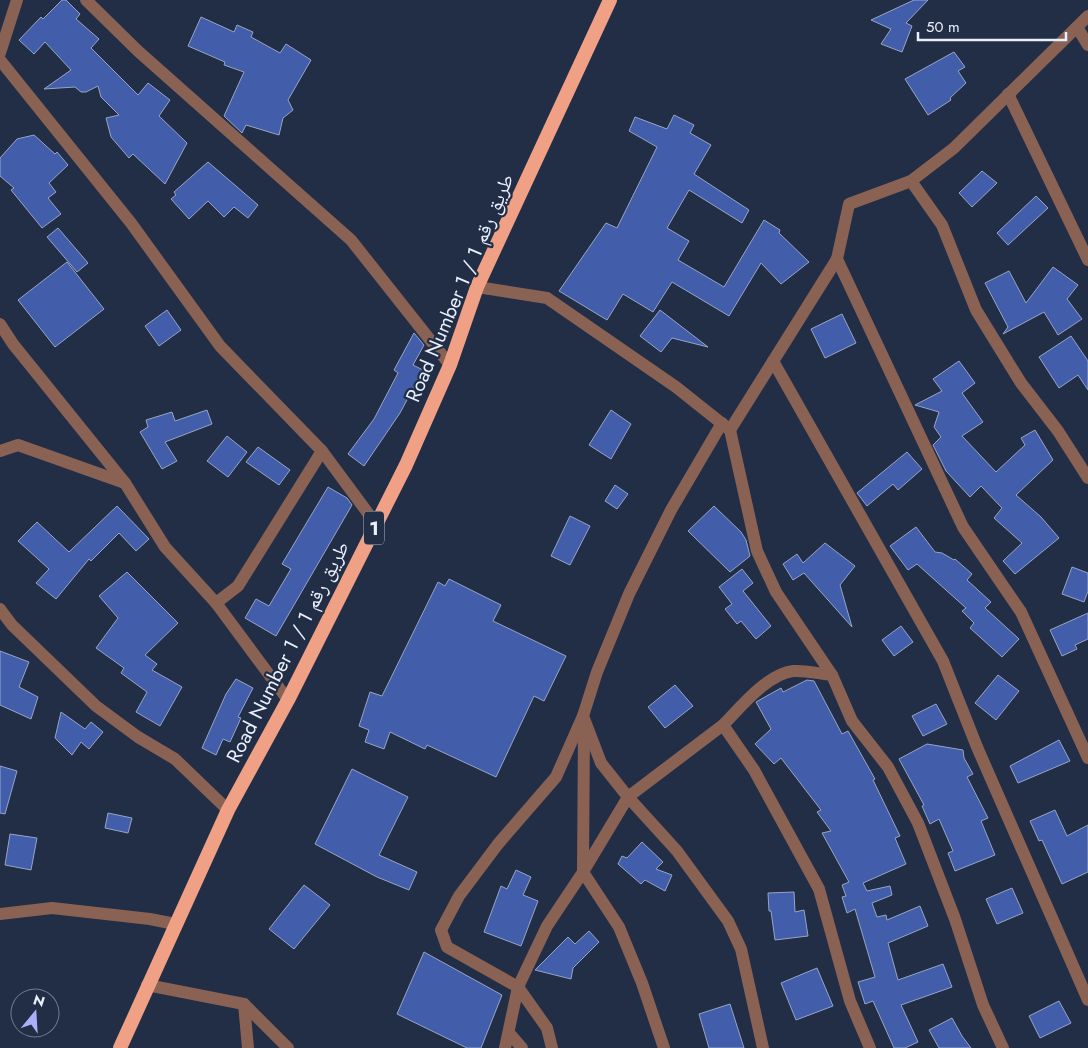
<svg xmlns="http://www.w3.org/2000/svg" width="1088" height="1048" font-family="Jost,'Noto Naskh Arabic',sans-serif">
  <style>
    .building { fill: #425eaa; stroke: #97a5c5 }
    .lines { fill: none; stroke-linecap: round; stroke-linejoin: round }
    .minor { stroke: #896254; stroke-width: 12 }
    .trunk { stroke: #f0a084; stroke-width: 14 }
    .labels { text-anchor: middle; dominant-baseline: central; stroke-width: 4.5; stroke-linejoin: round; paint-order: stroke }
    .shield { fill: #222d46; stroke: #adb6c6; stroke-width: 1 }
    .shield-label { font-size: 19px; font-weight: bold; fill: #e9f0fd }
    .street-label { font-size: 20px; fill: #e9f0fd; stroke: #222d46 }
  </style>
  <rect width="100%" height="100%" fill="#222d46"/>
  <g class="building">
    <polygon points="62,0 66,0 80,14 76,19 99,39 91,48 138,95 148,83 170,100 159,116 187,143 165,184 133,154 129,158 111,137 106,118 119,115 101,97 98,86 86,92 81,92 75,87 44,89 71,70 45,42 34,54 19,40 41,17 43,19"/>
    <polygon points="914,0 928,0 906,23 912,26 902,52 881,44 891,29 871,20"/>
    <polygon points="201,17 234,32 237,25 253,32 251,37 280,53 286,44 311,60 288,100 293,110 283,118 279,135 246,125 242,133 224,116 244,72 224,65 225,62 188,46"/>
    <polygon points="954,52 965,67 958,71 966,83 950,98 951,100 928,115 905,79"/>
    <polygon points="674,115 694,125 690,133 711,145 694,174 749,210 742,223 689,190 667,228 689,241 678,260 724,287 764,220 780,230 779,233 809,262 781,284 761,263 729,316 672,282 653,312 623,294 607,320 559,291 606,223 617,228 657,147 629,131 635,117 667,129"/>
    <polygon points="34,135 55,154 57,152 68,165 49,183 56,192 48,198 61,214 42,228 11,190 14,188 0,176 0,158 17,139"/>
    <polygon points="208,162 258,205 248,218 234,207 224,217 208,201 189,219 171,199 176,195 174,192"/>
    <polygon points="982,171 997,183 972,207 959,193"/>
    <polygon points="1036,196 1048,208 1008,245 997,233"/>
    <polygon points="58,228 88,263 77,272 47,237"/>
    <polygon points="67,262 104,309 55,347 18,300"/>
    <polygon points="1053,267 1078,285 1067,299 1082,319 1058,335 1044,312 1003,334 1008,327 985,283 1009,271 1026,303"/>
    <polygon points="167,310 181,330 159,346 145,326"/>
    <polygon points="660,310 708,347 672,338 661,352 640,336"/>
    <polygon points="842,314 856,343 825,358 811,329"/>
    <polygon points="414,333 424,345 413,365 423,370 400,413 364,466 348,454 374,419 398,373 394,370"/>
    <polygon points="1071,336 1088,361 1088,390 1078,375 1059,388 1039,357"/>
    <polygon points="959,361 975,383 962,393 983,422 962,436 996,472 1025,445 1021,438 1035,430 1053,460 1016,495 1041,517 1059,538 1015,574 1003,561 1022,543 994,518 1002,508 981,486 970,497 946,471 933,445 941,437 934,427 939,412 915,405 942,391 933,379"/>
    <polygon points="207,410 212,424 165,442 177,461 162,469 140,432 148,427 146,420 172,412 175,421"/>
    <polygon points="611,410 631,424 611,459 589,445"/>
    <polygon points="227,436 247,452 228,477 207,461"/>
    <polygon points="258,447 290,470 279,485 246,462"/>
    <polygon points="907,452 922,469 898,490 893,484 867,506 857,493"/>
    <polygon points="615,485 628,494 617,509 605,501"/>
    <polygon points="328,487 347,498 352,505 276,636 245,618 256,599 269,606 291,569 282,564"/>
    <polygon points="117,506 149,539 136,551 119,533 91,561 89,559 56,599 36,583 49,569 18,541 37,522 69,552"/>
    <polygon points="714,506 741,532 746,540 750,556 730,572 688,531"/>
    <polygon points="570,516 590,526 570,565 551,556"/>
    <polygon points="916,527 935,552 942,553 954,560 955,559 972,574 967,580 991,602 985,608 1019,639 1002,657 970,628 974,623 962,611 966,608 917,564 908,570 890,546"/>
    <polygon points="825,543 855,566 840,585 852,627 804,573 793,580 783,564 797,554 803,563"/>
    <polygon points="1072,567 1088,573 1088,591 1084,602 1062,594"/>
    <polygon points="742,569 753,583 743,591 771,626 756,639 741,621 737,624 725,609 732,604 719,587"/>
    <polygon points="127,572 178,623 145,655 157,664 152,670 182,687 160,726 136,712 147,692 121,673 124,668 96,648 118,618 99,596"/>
    <polygon points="449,579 501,605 493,621 566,656 544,701 534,696 496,777 427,745 425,749 390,732 384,749 365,742 369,730 359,726 370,692 382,696 438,582 445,586"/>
    <polygon points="1088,613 1088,639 1075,645 1077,649 1062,656 1050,630"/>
    <polygon points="901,626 913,642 894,656 882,640"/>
    <polygon points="0,651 29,662 19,687 38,697 31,719 0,705"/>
    <polygon points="998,675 1019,691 996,720 975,703"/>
    <polygon points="236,679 253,688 238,717 241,718 230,742 223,739 216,755 202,748 226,694"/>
    <polygon points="807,680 814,681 842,734 848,731 875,779 873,780 900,836 895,838 906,864 863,883 867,891 890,886 892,895 872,903 877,917 886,915 887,920 920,906 928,926 888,943 898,980 943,964 952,987 901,1005 918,1042 905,1048 894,1048 873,1001 865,1004 858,982 875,977 855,909 847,913 842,897 846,896 842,885 849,882 822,833 831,831 817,812 821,810 781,758 774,764 755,744 771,729 756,702 781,688 783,692"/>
    <polygon points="675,685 693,706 665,728 648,707"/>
    <polygon points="936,704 947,724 923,736 912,716"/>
    <polygon points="61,712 85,729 91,722 103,732 89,749 81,742 72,755 55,738"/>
    <polygon points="1059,740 1070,761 1018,783 1010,766"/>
    <polygon points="927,744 963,750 964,758 973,774 967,777 988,818 981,821 995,855 955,871 948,853 953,851 939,819 930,824 922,806 924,805 899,759"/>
    <polygon points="0,766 17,771 5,814 0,813"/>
    <polygon points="352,769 408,797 379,855 417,872 409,890 377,877 315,844"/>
    <polygon points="1055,810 1067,836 1088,825 1088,872 1062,884 1042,840 1039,841 1030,821"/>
    <polygon points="108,813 132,818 128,833 105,828"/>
    <polygon points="10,834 37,838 31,870 5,865"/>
    <polygon points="642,842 663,862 656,869 672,875 665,891 645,880 641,884 618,864 622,856 627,858"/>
    <polygon points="516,870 531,877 523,895 538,901 521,946 484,932 501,886 507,889"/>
    <polygon points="304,885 330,905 294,949 269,929"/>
    <polygon points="1012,888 1023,913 997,924 986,899"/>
    <polygon points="794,892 795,912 804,910 808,936 775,940 771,911 769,911 768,893"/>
    <polygon points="589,931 599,942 573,968 571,979 535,970 568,937 575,944"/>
    <polygon points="424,952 502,995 481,1048 467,1048 397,1014"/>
    <polygon points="817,968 833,1006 796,1020 781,983"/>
    <polygon points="1059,1001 1071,1023 1040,1038 1029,1016"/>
    <polygon points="730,1004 744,1048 709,1048 699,1014"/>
    <polygon points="952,1018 962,1036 971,1048 939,1048 929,1030"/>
  </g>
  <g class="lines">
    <g class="minor">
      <polyline points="86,0 138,51 351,240 450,365"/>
      <polyline points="1088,16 954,148 911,181 849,204 837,259 963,527 1021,612 1088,758"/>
      <polyline points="1077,27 1088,45"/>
      <polyline points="0,53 17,0"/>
      <polyline points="0,60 131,223 220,346 322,451 376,524"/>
      <polyline points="1008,94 1088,260"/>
      <polyline points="911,181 942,225 976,310 1021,383 1058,431 1088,478"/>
      <polyline points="477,287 547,298 676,387 730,430 757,551 776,592 832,675"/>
      <polyline points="0,324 13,344 125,483"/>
      <polyline points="773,361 943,661 977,747 1088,1000"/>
      <polyline points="730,430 837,259"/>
      <polyline points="0,451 18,445 125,483 165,547 216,603 288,700"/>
      <polyline points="216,603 238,586 322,451"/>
      <polyline points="0,609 12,625 96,706 138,737 175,759 228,810"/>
      <polyline points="583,716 601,763 628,797 677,851 728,921 741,949 763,1048"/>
      <polyline points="723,725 754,770 819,889 850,1001 870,1048"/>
      <polyline points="584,726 583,872 619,927 642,983 664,1048"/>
      <polyline points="0,914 52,908 150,919 175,924"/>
      <polyline points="147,985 244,1004 288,1048"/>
      <polyline points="244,1004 248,1048"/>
      <polyline points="509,1033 522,1048"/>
      <polyline points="505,1048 518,987 447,947 441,930 459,896 498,844 556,777 583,716 597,672 629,594 671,510 722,423"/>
      <path d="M552,1048l-5,-20 -29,-41 29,-61 36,-54 45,-75 95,-72c17,-17 44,-51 70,-54 12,-1 27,3 39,4l20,46 36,46 30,56 37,96 28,86 20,43"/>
    </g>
    <polyline class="trunk" points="120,1048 228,810 288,700 406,465 450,365 477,287 610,0"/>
  </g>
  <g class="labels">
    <rect class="shield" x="364" y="511.5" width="20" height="33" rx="4"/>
    <g class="shield-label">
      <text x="374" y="528">1</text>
    </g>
    <g class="street-label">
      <text transform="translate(460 288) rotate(-67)">Road Number 1 / طريق رقم 1</text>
      <text transform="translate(288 652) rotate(-63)">Road Number 1 / طريق رقم 1</text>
    </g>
  </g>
  <g transform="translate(35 1013) rotate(18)"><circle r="24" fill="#222d46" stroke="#727b8f"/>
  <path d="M0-4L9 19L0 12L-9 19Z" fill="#abaffb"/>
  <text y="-8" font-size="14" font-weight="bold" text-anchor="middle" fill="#e9f0fd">N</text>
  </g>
  <path d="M918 32v8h148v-8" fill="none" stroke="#e9f0fd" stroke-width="2.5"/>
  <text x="926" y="32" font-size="15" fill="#e9f0fd" stroke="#222d46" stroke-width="4" paint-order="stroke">50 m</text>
</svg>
